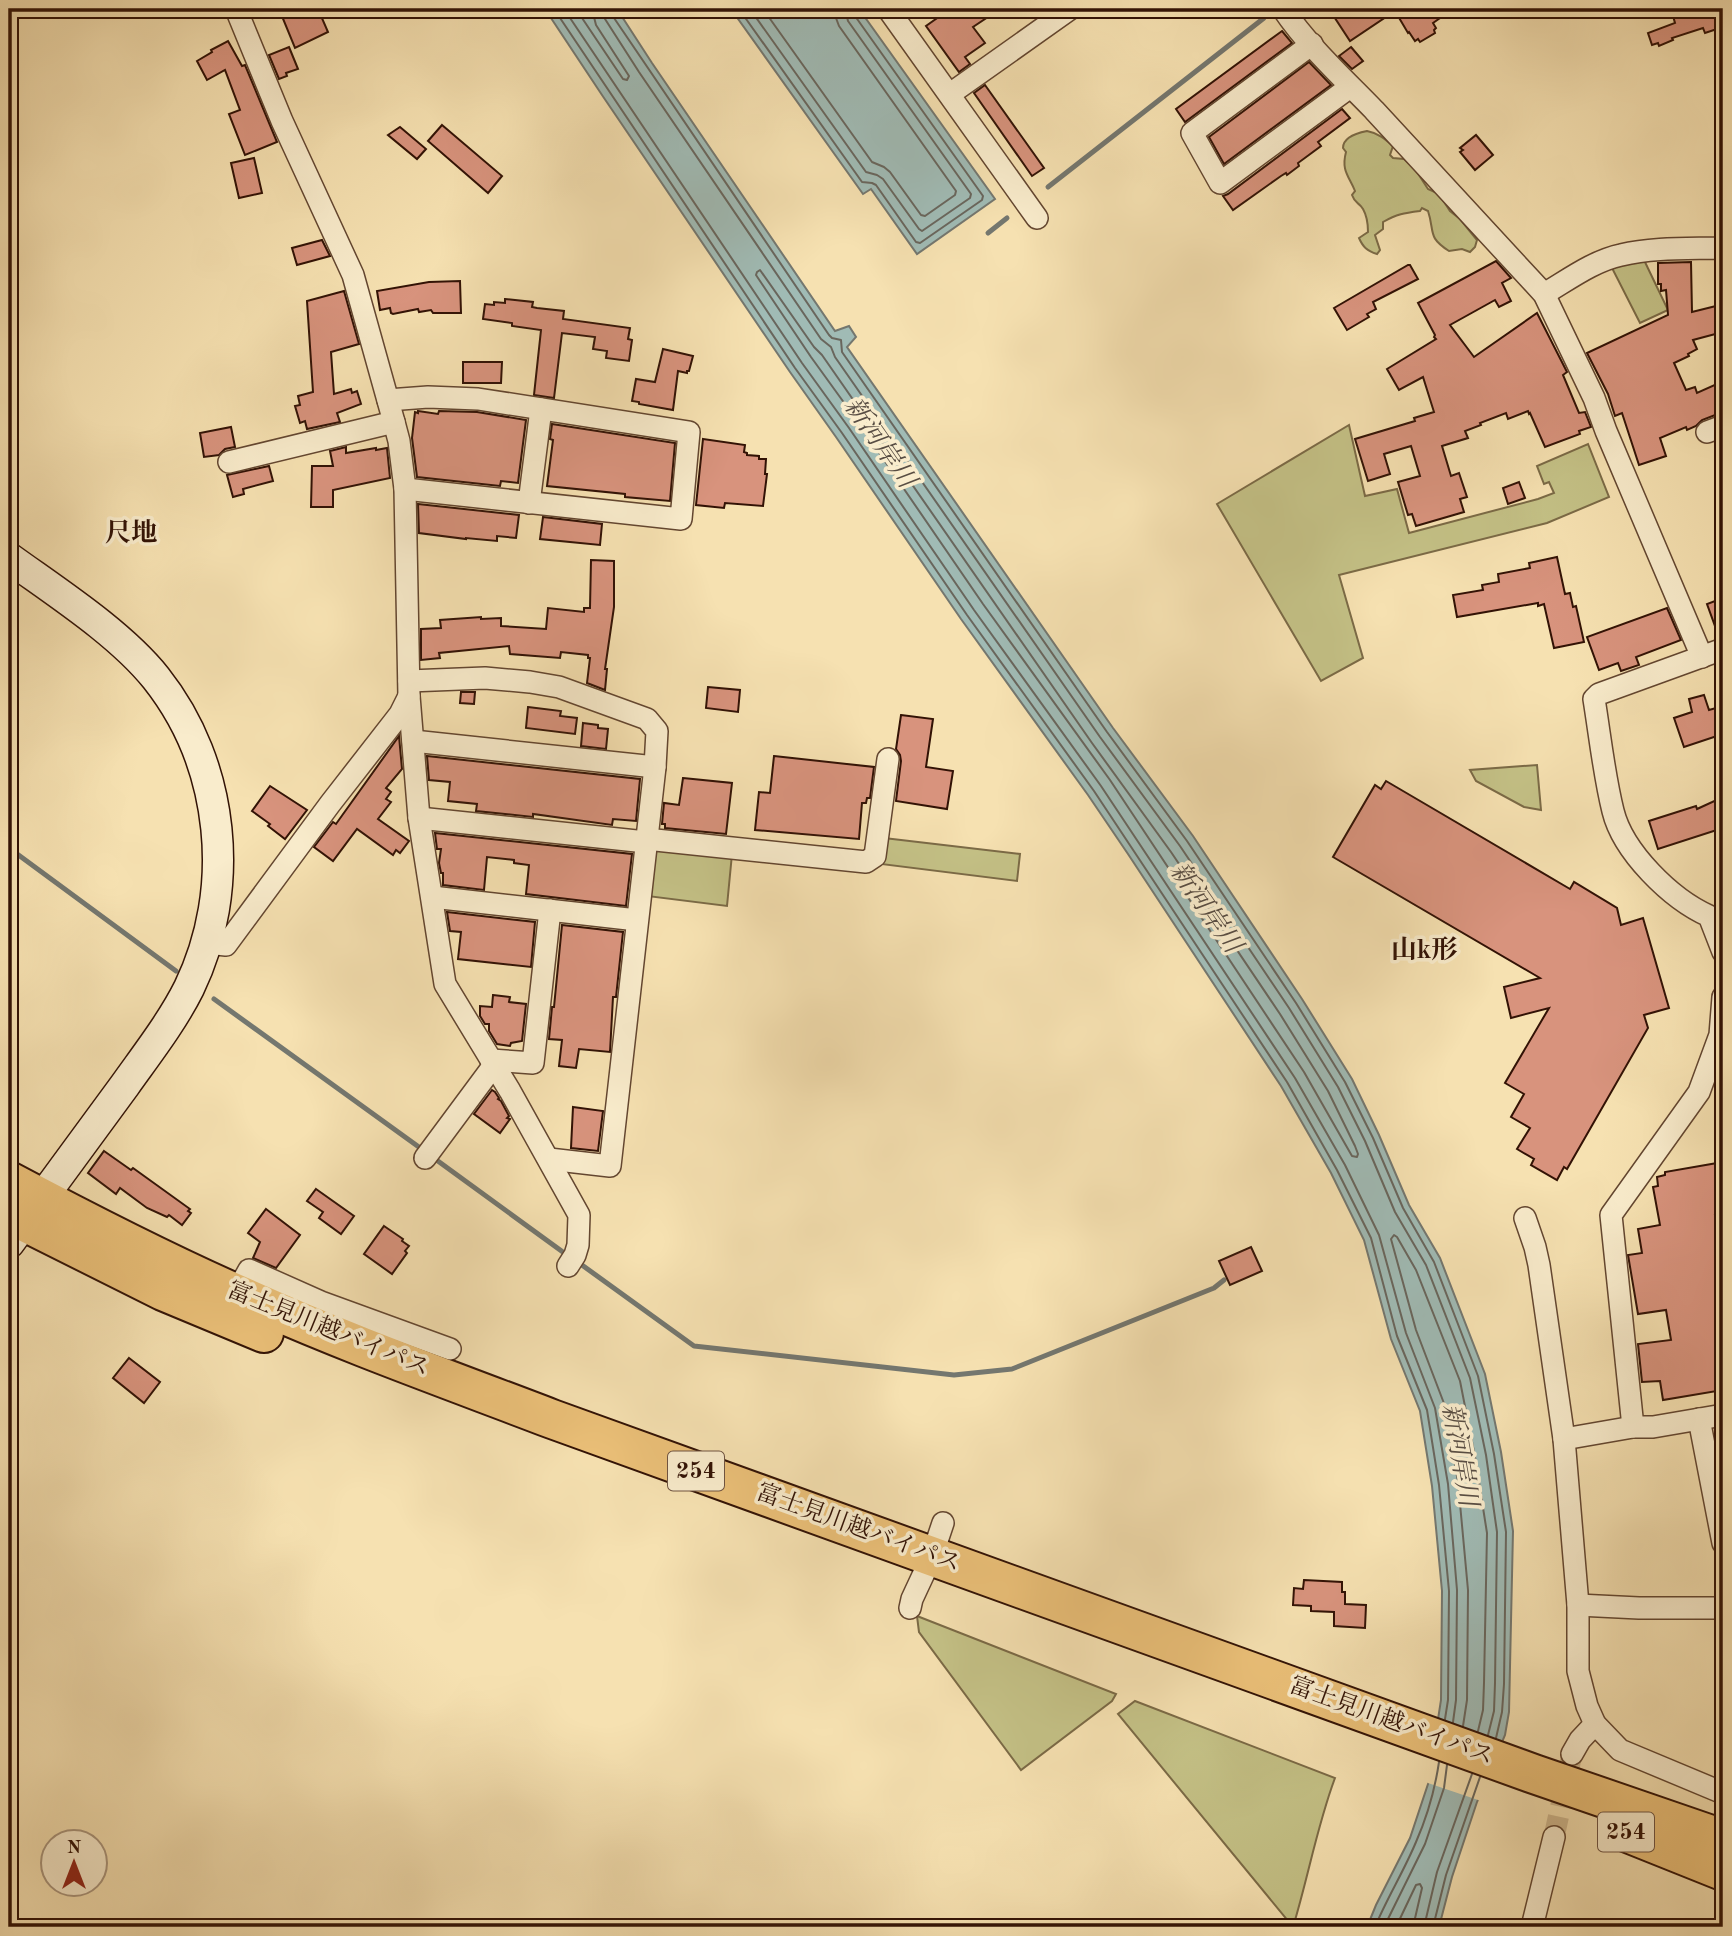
<svg xmlns="http://www.w3.org/2000/svg" width="1732" height="1936" font-family="'Old Standard TT','Noto Serif JP',serif">
  <style>
    .green { fill: #c4c186; stroke: #7b6a46; stroke-width: 2 }
    .water { fill: #a0bbb5; stroke: #74776f; stroke-width: 2 }
    .pier { fill: #f6e1b1 }
    .lines { fill: none; stroke-linecap: round; stroke-linejoin: round }
    .shore { stroke: #69665d; stroke-width: 2 }
    .stream { stroke: #74776f; stroke-width: 5 }
    .building { fill: #d8937d; stroke: #321205; stroke-width: 2 }
    .street-tunnel { stroke: #cfb88f; stroke-width: 21; stroke-dasharray: 21 10; stroke-linecap: butt }
    .street-casing { stroke: #634630; stroke-width: 24 }
    .secondary-casing { stroke: #321205; stroke-width: 33 }
    .highway-casing { stroke: #321205; stroke-width: 42 }
    .street { stroke: #f9eccc; stroke-width: 21 }
    .secondary { stroke: #f9eccc; stroke-width: 30 }
    .highway { stroke: #ebc078; stroke-width: 38 }
    .labels { text-anchor: middle; dominant-baseline: central; stroke-width: 7; stroke-linejoin: round; paint-order: stroke }
    .shield { fill: #f9eccc; stroke: #6e5341; stroke-width: 2 }
    .shield-label { font-size: 23px; font-weight: bold; fill: #321205 }
    .street-label { font-size: 24px; fill: #321205; stroke: #f9eccc }
    .water-label { font-size: 26px; font-style: italic; fill: #584d43; stroke: #f9eccc }
    .neighbourhood-label { font-size: 26px; font-weight: bold; fill: #321205; stroke: #f9eccc }
  </style>
  <rect width="100%" height="100%" fill="#f6e1b1"/>
  <filter id="stains"><feTurbulence type="fractalNoise" baseFrequency=".00286" numOctaves="4"/><feColorMatrix values="0 0 0 0 .2 0 0 0 0 .09 0 0 0 0 .02 0 0 0 .5 -.17"/></filter>
  <radialGradient id="worn" r=".72"><stop offset=".6" stop-color="#630" stop-opacity="0"/><stop offset="1" stop-color="#630" stop-opacity=".3"/></radialGradient>
  <g class="green">
    <path d="M1367,131c11,2 18,8 26,15l-3,9 3,3 11,1 11,10 13,20 11,5 11,17 10,8 17,21 -2,7 -5,5 -8,-3 -13,2c-22,-14 -14,-19 -21,-40l-6,-3 -2,3c-16,2 -23,3 -37,11v7l-8,6 5,15 -3,4c-10,-3 -14,-7 -18,-16l9,-6c0,-8 -1,-16 -5,-23 -4,-7 -8,-5 -11,-14l3,-4c-6,-15 -14,-20 -9,-39l-3,-4c0,-11 14,-15 24,-17z"/>
    <polygon points="1644,260 1668,310 1640,323 1612,268"/>
    <polygon points="1349,425 1365,496 1397,489 1409,533 1538,499 1554,493 1549,482 1544,484 1537,466 1588,444 1609,497 1547,523 1339,575 1363,658 1321,681 1217,504"/>
    <polygon points="1537,765 1541,810 1524,807 1476,781 1470,770"/>
    <polygon points="884,838 1020,854 1017,881 881,864"/>
    <polygon points="653,845 732,854 727,906 647,896"/>
    <polygon points="917,1616 1116,1694 1112,1701 1021,1770 919,1632"/>
    <path d="M1135,1701l200,77c-18,48 -27,100 -42,149l-175,-213z"/>
  </g>
  <g class="water">
    <polygon points="545,9 617,9 652,63 835,331 849,326 856,337 847,347 1113,728 1193,836 1302,999 1352,1079 1379,1135 1409,1205 1440,1258 1485,1374 1501,1452 1513,1531 1509,1712 1505,1735 1477,1802 1452,1877 1439,1927 1367,1927 1376,1905 1410,1838 1428,1784 1441,1700 1442,1591 1432,1486 1420,1411 1391,1339 1364,1240 1331,1173 1281,1086 1128,854 1088,795 961,619 836,437 790,372 602,95"/>
    <polygon points="731,9 859,9 995,199 917,254 871,189 863,194"/>
  </g>
  <polygon class="pier" points="1435,1717 1506,1742 1481,1801 1425,1782"/>
  <g class="lines">
    <g class="shore">
      <polyline points="554,9 795,368 842,433 967,615 1094,791 1287,1082 1337,1170 1371,1238 1397,1336 1427,1410 1439,1485 1449,1591 1448,1700 1445,1719"/>
      <polyline points="564,9 802,363 849,428 974,610 1101,786 1295,1078 1345,1165 1379,1235 1406,1333 1435,1408 1448,1484 1457,1590 1456,1700 1453,1722"/>
      <polyline points="576,9 623,79 627,80 629,76 596,25 592,9"/>
      <polyline points="603,9 605,19 639,72 821,339 831,347 835,357 1100,737 1180,846 1289,1008 1338,1087 1365,1141 1395,1212 1426,1265 1470,1378 1486,1455 1497,1532 1495,1683 1494,1711 1488,1735"/>
      <polyline points="611,9 612,15 829,335 832,338 841,340 842,352 1107,732 1187,841 1296,1003 1345,1082 1373,1138 1403,1208 1434,1262 1478,1376 1494,1454 1506,1532 1504,1684 1502,1712 1496,1738"/>
      <polyline points="739,9 862,182 872,183 876,185 916,242 920,243 982,200 983,196 855,16 854,9"/>
      <polyline points="750,9 866,172 877,175 883,179 919,229 922,231 970,198 971,194 848,21 845,9"/>
      <polyline points="763,9 872,162 884,167 890,172 921,215 925,216 955,195 956,191 839,26 836,18 835,9"/>
      <polygon points="760,270 814,347 822,355 1092,743 1171,852 1280,1014 1328,1091 1355,1146 1358,1154 1357,1157 1352,1156 1304,1072 1110,780 983,604 858,422 811,357 756,275 757,272"/>
      <polyline points="1463,1726 1467,1700 1468,1590 1458,1482 1445,1406 1416,1330 1391,1239 1394,1235 1397,1237 1416,1270 1460,1381 1475,1457 1487,1533 1484,1683 1483,1710 1478,1731"/>
      <path d="M1375,1927c12,-29 29,-56 41,-85 11,-25 19,-53 23,-80"/>
      <polyline points="1384,1927 1425,1844 1444,1788 1447,1765"/>
      <polyline points="1396,1927 1416,1885 1420,1884 1422,1888 1413,1927"/>
      <polyline points="1424,1927 1437,1872 1472,1774"/>
      <polyline points="1433,1927 1446,1875 1480,1777"/>
    </g>
    <g class="stream">
      <polyline points="1048,187 1264,18"/>
      <polyline points="988,233 1007,218"/>
      <polyline points="9,848 176,971"/>
      <polyline points="214,999 423,1150"/>
      <polyline points="431,1156 567,1255"/>
      <polyline points="575,1260 694,1346 954,1375 1012,1369 1214,1288 1224,1280"/>
    </g>
  </g>
  <g class="building">
    <polygon points="279,9 318,9 328,32 295,48"/>
    <polygon points="950,9 1000,9 973,27 985,43 965,57 970,64 959,72 926,26"/>
    <polygon points="1329,9 1453,9 1433,23 1436,28 1434,30 1435,33 1420,42 1418,39 1415,41 1409,32 1408,33 1395,11 1350,41"/>
    <polygon points="1671,9 1723,9 1723,27 1705,33 1703,28 1672,38 1673,40 1659,46 1658,43 1652,45 1648,33 1675,23"/>
    <polygon points="1282,31 1292,43 1185,122 1176,109"/>
    <polygon points="228,41 242,66 245,65 277,142 245,155 229,114 240,110 225,70 207,80 197,61 212,52 211,50"/>
    <polygon points="289,47 298,69 286,73 287,76 279,79 269,55"/>
    <polygon points="1351,47 1363,61 1352,69 1339,56"/>
    <polygon points="1309,62 1331,85 1224,164 1209,137"/>
    <polygon points="985,85 1044,168 1032,176 974,93"/>
    <polygon points="1342,109 1350,118 1318,142 1321,146 1298,163 1299,166 1287,175 1286,173 1281,176 1233,210 1223,196 1228,194"/>
    <polygon points="442,125 502,176 488,193 428,141"/>
    <polygon points="400,127 426,149 417,159 388,135"/>
    <polygon points="1476,135 1493,155 1475,170 1460,152 1463,150 1460,148"/>
    <polygon points="254,158 262,193 239,198 231,163"/>
    <polygon points="322,240 330,256 297,265 292,248"/>
    <polygon points="1496,261 1511,278 1502,283 1511,301 1499,307 1495,300 1450,325 1474,357 1537,313 1567,372 1563,375 1579,413 1585,412 1591,427 1579,431 1580,434 1545,447 1530,413 1529,414 1528,411 1508,419 1506,413 1480,423 1481,425 1465,431 1468,438 1442,446 1451,476 1459,473 1467,497 1460,499 1464,512 1416,526 1412,514 1408,515 1398,482 1420,476 1411,446 1384,454 1390,474 1368,481 1355,439 1415,421 1414,418 1434,412 1423,377 1399,390 1387,369 1436,339 1434,337 1435,335 1418,303"/>
    <polygon points="1691,262 1692,312 1720,305 1723,318 1723,332 1693,340 1697,349 1688,354 1689,356 1674,363 1686,390 1695,387 1697,393 1719,383 1723,392 1723,412 1702,420 1696,426 1687,430 1686,427 1660,438 1666,456 1639,465 1622,413 1615,416 1608,394 1587,353 1668,315 1666,290 1661,291 1661,284 1658,284 1658,263"/>
    <polygon points="1408,265 1410,265 1418,279 1373,302 1376,309 1367,314 1369,317 1347,330 1334,308"/>
    <polygon points="460,281 461,313 433,313 431,310 419,312 418,309 393,314 391,313 390,308 380,310 377,291 429,282"/>
    <polygon points="344,291 359,344 331,352 334,394 351,389 352,393 357,391 361,404 337,413 340,422 307,429 305,421 300,423 295,406 300,405 298,396 313,392 307,301"/>
    <polygon points="505,299 533,302 532,307 537,308 564,311 563,319 630,328 628,339 632,340 629,361 606,358 607,351 593,349 595,337 562,333 554,398 534,395 541,330 512,326 512,323 483,319 485,304 494,305 494,302 505,303"/>
    <polygon points="663,349 693,356 689,371 687,371 687,373 678,371 673,410 639,404 639,402 632,401 636,379 655,382"/>
    <polygon points="463,362 502,362 501,383 463,383"/>
    <polygon points="418,411 438,414 439,411 477,412 526,420 518,483 501,481 500,486 417,477 412,438 415,412 418,413"/>
    <polygon points="552,424 675,443 670,501 625,497 625,494 547,486 553,440 550,439"/>
    <polygon points="231,427 235,447 225,449 219,455 204,457 200,433"/>
    <polygon points="703,439 745,445 744,452 747,453 747,455 759,456 759,459 766,459 765,474 767,474 763,506 725,503 724,508 696,505"/>
    <polygon points="346,447 346,453 376,448 376,450 387,448 390,478 333,490 333,507 311,507 312,466 333,466 330,451"/>
    <polygon points="269,466 273,481 243,489 244,494 233,497 227,475"/>
    <polygon points="1519,482 1525,498 1508,504 1503,488"/>
    <polygon points="418,504 519,515 516,538 497,536 497,541 466,538 466,539 419,533"/>
    <polygon points="543,517 602,524 600,545 540,539"/>
    <polygon points="1557,557 1565,594 1570,593 1573,607 1576,606 1584,642 1554,648 1544,604 1538,606 1538,603 1457,617 1453,595 1483,590 1482,585 1499,582 1498,574 1530,568 1529,563"/>
    <polygon points="591,560 614,561 614,607 605,669 607,669 605,690 587,683 590,658 588,658 588,655 561,652 560,658 510,654 509,646 439,653 440,658 421,660 421,629 441,628 440,620 481,617 481,619 501,618 501,626 546,629 548,608 584,612 584,608 590,608"/>
    <polygon points="1723,598 1723,636 1719,637 1707,604"/>
    <polygon points="1667,608 1681,640 1636,657 1639,665 1621,671 1618,663 1599,670 1587,637"/>
    <polygon points="708,687 740,690 738,712 706,708"/>
    <polygon points="461,692 475,692 474,704 460,703"/>
    <polygon points="1704,695 1709,710 1723,706 1723,734 1684,747 1674,718 1692,712 1689,699"/>
    <polygon points="528,707 561,711 560,716 577,718 575,734 526,728"/>
    <polygon points="901,715 933,719 926,767 953,771 947,809 896,801 901,761 900,755 896,749"/>
    <polygon points="583,723 598,725 598,728 608,729 606,749 581,746"/>
    <polygon points="399,736 402,769 386,788 391,792 386,799 391,802 378,819 409,841 400,853 396,850 393,855 357,829 333,861 314,847 333,822 336,824"/>
    <polygon points="427,756 640,779 636,821 613,819 612,825 533,814 533,817 476,811 477,804 448,801 450,782 429,780"/>
    <polygon points="774,756 874,767 870,798 867,798 866,803 862,803 859,839 755,830 759,792 770,793"/>
    <polygon points="683,778 732,783 726,834 665,828 665,824 662,824 664,803 679,805"/>
    <polygon points="1386,781 1570,889 1574,882 1617,908 1621,925 1643,918 1669,1008 1644,1015 1648,1028 1567,1169 1564,1167 1557,1180 1531,1165 1534,1159 1517,1149 1530,1128 1511,1117 1524,1094 1505,1083 1549,1008 1511,1018 1504,987 1540,978 1333,857 1375,785 1381,789"/>
    <polygon points="270,786 307,810 285,839 268,826 270,824 252,811"/>
    <polygon points="1723,797 1723,828 1658,849 1649,821 1696,806 1697,809"/>
    <polygon points="435,833 632,854 626,906 526,894 529,865 514,863 514,860 487,857 484,890 443,885 443,873 441,873 439,863 441,849 437,849"/>
    <polygon points="447,912 535,922 531,967 458,959 461,932 450,931"/>
    <polygon points="562,925 623,932 616,997 613,997 610,1052 579,1049 576,1068 559,1066 562,1040 549,1039 552,1007 554,1007"/>
    <polygon points="493,995 510,997 509,1002 526,1004 522,1041 511,1043 510,1046 497,1044 489,1031 489,1024 485,1024 480,1016 480,1006 492,1007"/>
    <polygon points="492,1090 495,1092 499,1098 498,1099 501,1101 509,1116 507,1118 510,1119 500,1133 474,1114"/>
    <polygon points="573,1107 603,1111 598,1151 571,1148"/>
    <polygon points="104,1151 131,1170 133,1168 190,1209 188,1211 191,1213 182,1225 169,1215 167,1217 147,1208 120,1188 116,1194 88,1173"/>
    <polygon points="1723,1162 1723,1214 1715,1215 1723,1265 1723,1390 1663,1400 1660,1381 1642,1382 1638,1344 1671,1340 1666,1310 1638,1314 1628,1255 1642,1253 1638,1229 1660,1225 1653,1187 1658,1186 1657,1177 1665,1175 1665,1172"/>
    <polygon points="316,1189 354,1216 341,1234 319,1218 323,1212 307,1201"/>
    <polygon points="266,1209 300,1235 276,1268 253,1258 260,1242 248,1233"/>
    <polygon points="384,1226 403,1239 402,1241 409,1246 405,1251 407,1253 392,1274 364,1254"/>
    <polygon points="1251,1247 1262,1271 1230,1285 1219,1261"/>
    <polygon points="129,1358 160,1382 144,1403 113,1378"/>
    <polygon points="1304,1580 1342,1582 1342,1592 1345,1592 1345,1604 1366,1605 1365,1628 1334,1626 1334,1612 1311,1611 1311,1606 1293,1605 1294,1588 1303,1589"/>
  </g>
  <g class="lines">
    <polyline class="street-tunnel" points="1554,1837 1572,1754"/>
    <defs>
      <g id="street">
        <polyline points="236,9 282,121 353,275 394,422 399,441 405,489 409,696 419,818 445,984 510,1091 579,1215 578,1245 575,1255 568,1266"/>
        <polyline points="888,9 1037,218"/>
        <path d="M1283,9c25,37 60,69 91,101l170,184 50,104 12,33 96,226"/>
        <polyline points="1312,44 1192,133 1220,183 1350,87"/>
        <polyline points="950,94 1070,9"/>
        <path d="M1544,294c24,-14 49,-33 77,-39 33,-8 68,-6 102,-7"/>
        <polyline points="388,400 428,397 478,399 689,432 681,519 405,489"/>
        <polyline points="1707,432 1723,426"/>
        <polyline points="229,462 394,422"/>
        <polyline points="529,503 541,409"/>
        <path d="M1723,649l-124,45 -5,5c6,37 10,76 19,112 10,41 58,88 96,105l14,36"/>
        <polyline points="409,681 485,678 530,682 559,687 647,719 657,731 655,767 610,1166 549,1159"/>
        <polyline points="413,741 655,767"/>
        <polyline points="419,818 646,842"/>
        <polyline points="646,839 866,862 875,856 888,759"/>
        <polyline points="432,897 637,920"/>
        <polyline points="207,943 226,945 330,804 400,714 409,696"/>
        <polyline points="491,1060 533,1063 550,910"/>
        <polyline points="425,1158 494,1065"/>
        <polyline points="1525,1218 1535,1247 1539,1265 1564,1439 1578,1605 1578,1671 1587,1706 1595,1724 1620,1750 1723,1793"/>
        <polyline points="236,1293 249,1270 321,1302 450,1349"/>
        <polyline points="1699,1419 1723,1543"/>
        <polyline points="1633,1427 1611,1215 1699,1092 1720,1035 1723,997"/>
        <polyline points="1564,1439 1633,1427 1653,1427 1723,1415"/>
        <polyline points="1578,1605 1639,1608 1723,1608"/>
        <polyline points="910,1608 912,1599 932,1556 943,1523"/>
        <polyline points="1572,1754 1580,1740 1595,1724"/>
        <polyline points="1532,1927 1554,1837"/>
      </g>
      <path id="secondary" d="M9,558c47,34 111,75 147,120 69,87 81,211 33,310 -17,34 -42,66 -64,97 -39,53 -77,105 -116,158"/>
      <g id="highway">
        <path d="M9,1181c77,41 157,82 237,117 100,45 204,82 306,121l982,355 189,65"/>
        <polyline points="9,1214 163,1291 264,1333"/>
        <polyline points="1618,1829 1723,1871"/>
      </g>
    </defs>
    <use href="#street" class="street-casing"/>
    <use href="#secondary" class="secondary-casing"/>
    <use href="#highway" class="highway-casing"/>
    <use href="#street" class="street"/>
    <use href="#secondary" class="secondary"/>
    <use href="#highway" class="highway"/>
  </g>
  <g class="labels">
    <g class="shield">
      <rect x="668" y="1451.5" width="56" height="39" rx="5"/>
      <rect x="1598" y="1812.5" width="56" height="39" rx="5"/>
    </g>
    <g class="shield-label">
      <text x="696" y="1471">254</text>
      <text x="1626" y="1832">254</text>
    </g>
    <g class="street-label">
      <text transform="translate(328 1330) rotate(22)">富士見川越バイパス</text>
      <text transform="translate(858 1529) rotate(20)">富士見川越バイパス</text>
      <text transform="translate(1391 1722) rotate(20)">富士見川越バイパス</text>
    </g>
    <g class="water-label">
      <text transform="translate(879 443) rotate(55)">新河岸川</text>
      <text transform="translate(1205 908) rotate(55)">新河岸川</text>
      <text transform="translate(1459 1455) rotate(80)">新河岸川</text>
    </g>
    <g class="neighbourhood-label">
      <text x="131" y="534">尺地</text>
      <text x="1424" y="951">山k形</text>
    </g>
  </g>
  <rect width="1732" height="1936" fill="none" stroke="#f6e1b1" stroke-width="35"/>
  <rect x="10" y="10" width="1711" height="1915" fill="none" stroke="#321205" stroke-width="3.5"/>
  <rect x="18" y="18" width="1697" height="1901" fill="none" stroke="#321205" stroke-width="2"/>
  <g transform="translate(74 1863)"><circle r="33" fill="#f9eccc" stroke="#a9957c" stroke-width="2"/>
  <path d="M0-5L12 26L0 18L-12 26Z" fill="#8f2418"/>
  <text y="-10" font-size="19" font-weight="bold" text-anchor="middle" fill="#321205">N</text>
  </g>
  <rect width="100%" height="100%" filter="url(#stains)"/>
  <rect width="100%" height="100%" fill="url(#worn)"/>
</svg>
